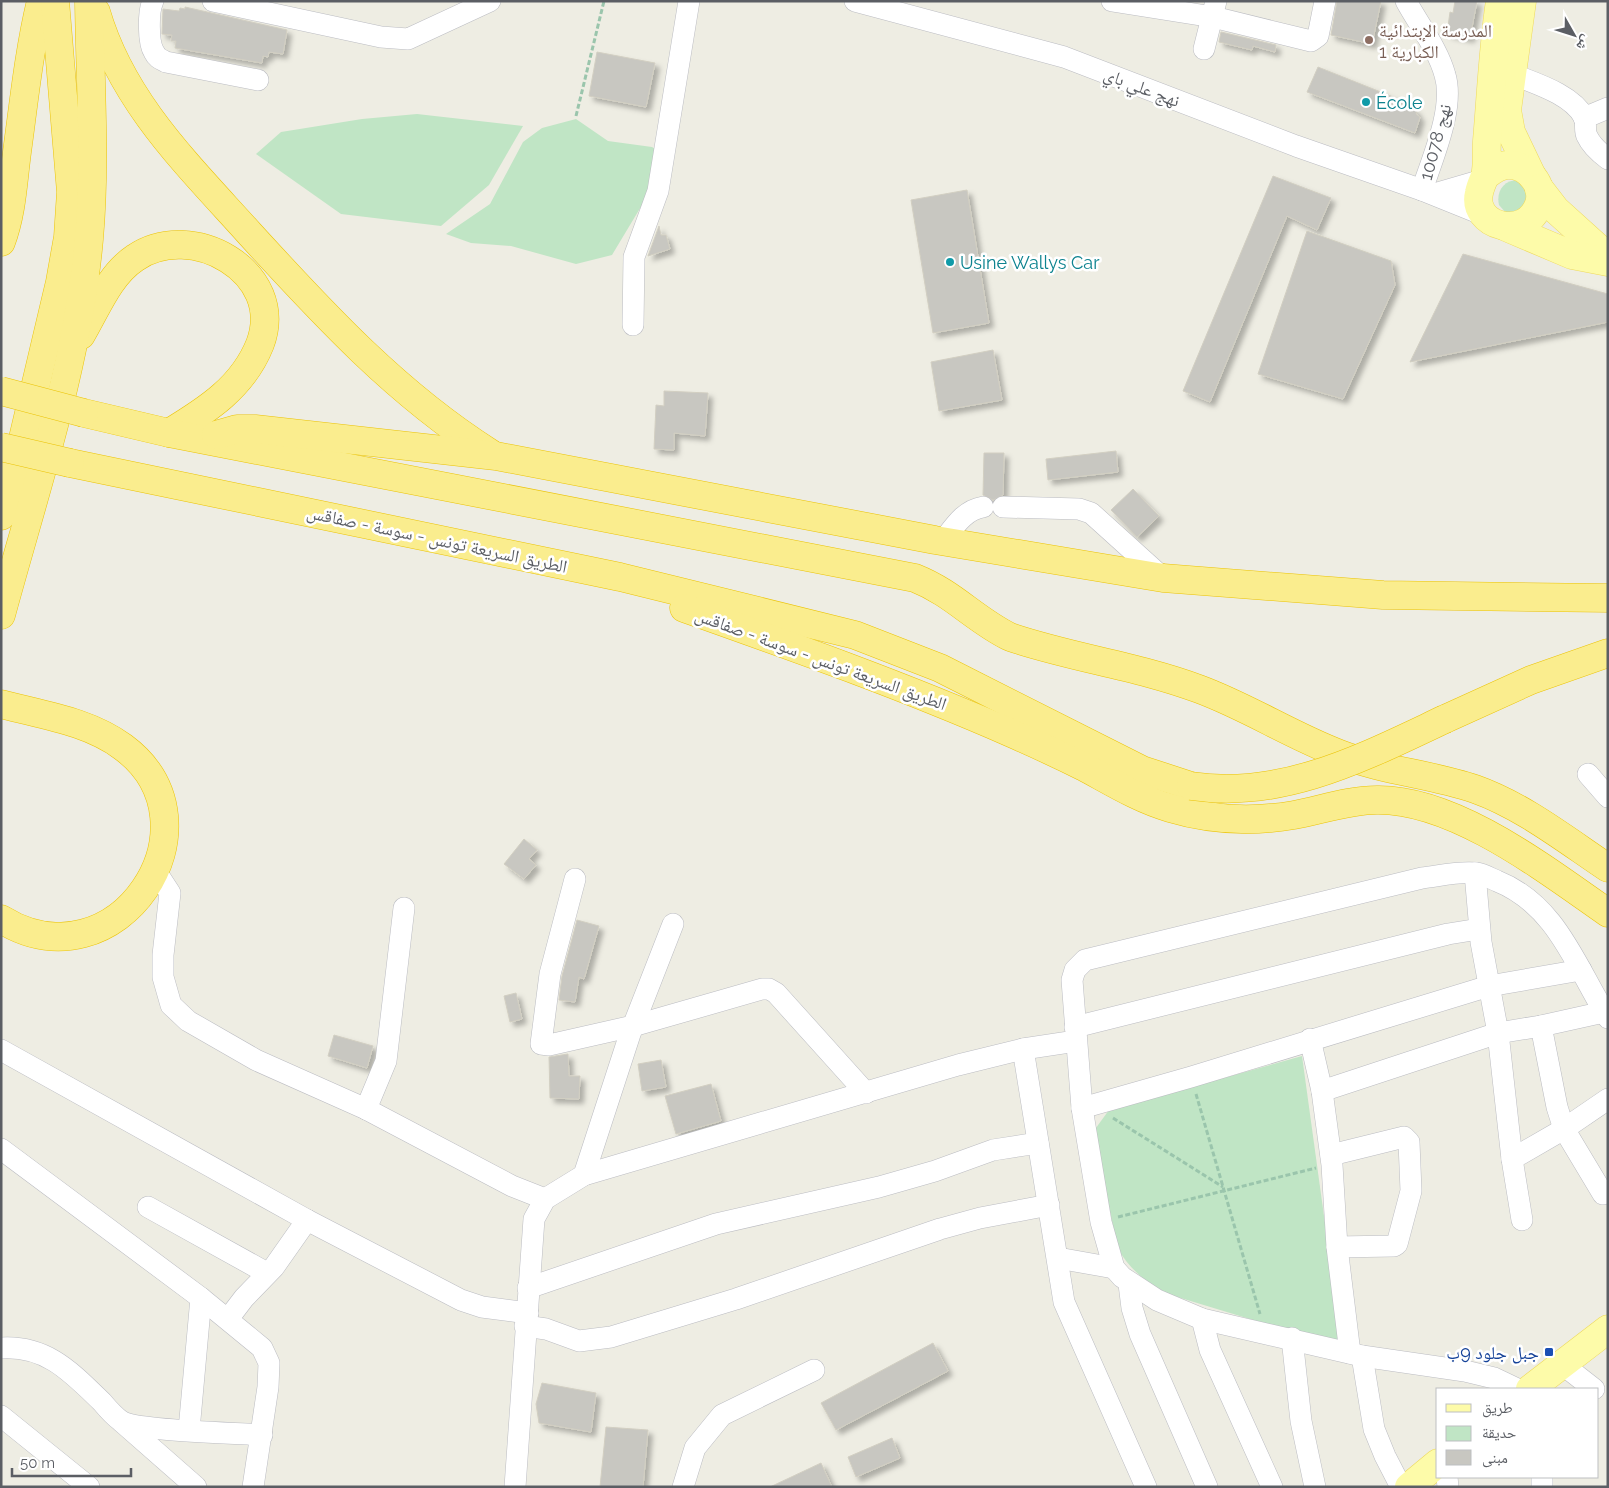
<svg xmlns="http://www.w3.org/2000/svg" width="1609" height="1488" font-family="Raleway,'Noto Naskh Arabic',sans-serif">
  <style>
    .green { fill: #c0e5c5 }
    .building { fill: #c8c7c1; stroke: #d2cfc2; filter: url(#shadow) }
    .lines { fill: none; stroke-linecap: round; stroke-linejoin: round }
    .minor-casing { stroke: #bbbcc2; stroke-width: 22 }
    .major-casing { stroke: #eed95c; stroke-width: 29 }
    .highway-casing { stroke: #ebc306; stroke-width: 29 }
    .path { stroke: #9ac5ac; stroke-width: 3; stroke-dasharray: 5 2.5; stroke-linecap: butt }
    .minor { stroke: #fff; stroke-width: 21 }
    .major { stroke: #fdfba9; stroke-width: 28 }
    .highway { stroke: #faed8e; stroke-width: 28 }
    .highway-bridge-casing { stroke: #ebc306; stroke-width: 29; stroke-linecap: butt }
    .highway-bridge { stroke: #faed8e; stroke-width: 28 }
    .education-dot { fill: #8d6e63; stroke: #fff; stroke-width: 2 }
    .culture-dot { fill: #0f9aa8; stroke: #fff; stroke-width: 2 }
    .transit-dot { fill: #1a4fb4; stroke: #fff; stroke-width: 2 }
    .labels { text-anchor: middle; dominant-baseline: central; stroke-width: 5; stroke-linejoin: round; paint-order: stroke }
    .education-label { font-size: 18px; fill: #785e54; stroke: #fff; text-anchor: start }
    .street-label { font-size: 18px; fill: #5b5e64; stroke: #fff }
    .culture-label { font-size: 18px; fill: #0d838f; stroke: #fff; text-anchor: start }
    .transit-label { font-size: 18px; fill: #164399; stroke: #fff; text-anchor: end }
  </style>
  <defs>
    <filter id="shadow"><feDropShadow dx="4.5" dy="4.5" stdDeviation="2.5" flood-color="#0004"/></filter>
  </defs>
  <rect width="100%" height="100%" fill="#eeede3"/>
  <g class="green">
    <polygon points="417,114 523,126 489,185 441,226 341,214 256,154 281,132 362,119"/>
    <polygon points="576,119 608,141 652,147 660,152 660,175 612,255 576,264 511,246 471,243 446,234 490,204 523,142 542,128"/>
    <path d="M1518,180l9,3 3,27 -24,3 -7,-8c-3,-13 4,-25 19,-25z"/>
    <path d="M1302,1056l40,291 -181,-55c-18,-13 -32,-24 -43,-43l-25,-117 16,-22z"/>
  </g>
  <g class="building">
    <polygon points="1337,1 1381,1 1372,44 1331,35"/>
    <polygon points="1455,1 1477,1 1470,38 1447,33 1450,12 1453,13"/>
    <polygon points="185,7 287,30 283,54 269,52 268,57 263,56 262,63 175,48 176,41 171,41 172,35 162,34 163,9 179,11 180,8 185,9"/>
    <polygon points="1221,32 1276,45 1275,52 1253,46 1252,50 1219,42"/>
    <polygon points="597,52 655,63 646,107 589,96"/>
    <polygon points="1318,67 1401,100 1400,104 1417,111 1416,114 1420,117 1415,133 1307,92"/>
    <polygon points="1273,176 1331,198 1317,230 1287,216 1210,402 1183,391"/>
    <polygon points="967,190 989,323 933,333 911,200"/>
    <polygon points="659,226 661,235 666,235 670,249 648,256"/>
    <polygon points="1307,231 1391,261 1395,285 1343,399 1258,374"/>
    <polygon points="1463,254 1608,294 1608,322 1410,362"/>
    <polygon points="993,350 1002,400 939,411 931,362"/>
    <polygon points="664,391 708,393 705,436 674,433 674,450 654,449 656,405 664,406"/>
    <polygon points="1116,451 1118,472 1048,480 1046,459"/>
    <polygon points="984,453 1004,453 1003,495 993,500 983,495"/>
    <polygon points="1133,489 1159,516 1137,537 1111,510"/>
    <polygon points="524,839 537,850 529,859 536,865 524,879 504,864"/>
    <polygon points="577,920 599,926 584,979 579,977 575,1002 559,1000 562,976"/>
    <polygon points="516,993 522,1019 510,1022 504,996"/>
    <polygon points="334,1035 373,1046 367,1068 328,1056"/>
    <polygon points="568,1054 569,1076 580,1076 579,1099 550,1098 549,1057"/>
    <polygon points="661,1060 666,1087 642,1091 638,1064"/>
    <polygon points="711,1084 721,1121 676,1134 665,1096"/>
    <polygon points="933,1343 948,1371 836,1430 821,1403"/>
    <polygon points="542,1383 596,1393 591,1432 539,1423 536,1404"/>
    <polygon points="606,1427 648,1430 643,1487 600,1487"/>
    <polygon points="892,1438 900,1458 856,1477 848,1457"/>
    <polygon points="821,1463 832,1487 770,1487"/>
  </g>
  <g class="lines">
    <defs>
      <g id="minor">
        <path d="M153,1c-5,10 -5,42 1,51 3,6 6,7 12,10l92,18"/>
        <polyline points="213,1 381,37 408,39 490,1"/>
        <polyline points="855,1 1064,57 1296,146 1422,190"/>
        <polyline points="1112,1 1213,17 1311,41 1318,36 1325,1"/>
        <path d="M1406,1c13,24 32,48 39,74 10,33 -13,84 -23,115l62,25"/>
        <polyline points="1204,49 1216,1"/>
        <path d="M1512,74c22,9 60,20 72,43 3,6 0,14 3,19 4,9 13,17 21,23"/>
        <polyline points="1584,118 1608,108"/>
        <polyline points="1434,194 1482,180"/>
        <polyline points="633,325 634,257 658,191 689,1"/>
        <polyline points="1003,507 1079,509 1091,513 1163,578"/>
        <path d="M943,541c11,-14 21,-31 40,-34"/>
        <polyline points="1588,774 1608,797"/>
        <polyline points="155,870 170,893 163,955 163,977 171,1005 188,1021 256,1060 366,1109 512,1186 545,1199"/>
        <polyline points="1475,873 1481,942 1498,1033 1512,1159 1522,1220"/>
        <polyline points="575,879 550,974 541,1044 549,1045 633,1026 762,989 769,989 776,993 866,1093"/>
        <polyline points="1541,1026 1557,1107 1564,1129 1603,1194"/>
        <polyline points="1075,1027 1448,934 1479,929"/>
        <polyline points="1310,1039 1322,1091 1332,1165 1337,1247 1350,1353"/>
        <polyline points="1023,1049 1064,1302 1146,1487"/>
        <polyline points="1,1050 307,1220 461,1300 482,1307 528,1313"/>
        <polyline points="1322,1091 1498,1033 1541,1026 1604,1012"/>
        <polyline points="1082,1108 1191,1077 1489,986 1581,970"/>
        <polyline points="366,1109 386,1061 404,908"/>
        <polyline points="1,1149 201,1298 262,1348 269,1363 268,1387 253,1487"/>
        <polyline points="1331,1155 1404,1137 1409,1142 1411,1191 1397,1244 1394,1246 1337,1247"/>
        <polyline points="1512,1159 1564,1129 1608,1099"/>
        <polyline points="584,1175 630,1034 673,924"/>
        <polyline points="148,1207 267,1273"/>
        <polyline points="1058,1258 1114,1268"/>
        <polyline points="1129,1284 1132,1308 1140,1334 1207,1487"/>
        <polyline points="528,1288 716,1224 879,1187 935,1171 993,1150 1038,1143"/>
        <polyline points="228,1319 244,1298 274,1267 307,1220"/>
        <polyline points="1202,1319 1210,1350 1272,1487"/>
        <polyline points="525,1326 546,1329 579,1341 611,1337 736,1299 940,1229 980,1218 1049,1205"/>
        <polyline points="1292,1338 1301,1421 1315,1487"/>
        <path d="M1,1348c46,-3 71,25 101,54 5,6 12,14 19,19 15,10 116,12 141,14"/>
        <polyline points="1362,1356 1374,1429 1385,1456 1401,1487"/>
        <polyline points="1562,1364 1594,1389"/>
        <path d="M1517,1389l-23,-11 -29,-7 -103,-15 -160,-37 -45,-19 -35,-23 -8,-9 -13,-46 -19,-114 -10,-128 3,-10 10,-10 337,-82c17,-2 37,-7 54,-5 7,1 14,5 21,8 60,24 79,86 111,137"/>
        <polyline points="1,1416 89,1487"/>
        <polyline points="122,1422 196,1487"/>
        <polyline points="189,1430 201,1298"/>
        <polyline points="1447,1477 1448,1487"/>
        <polyline points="515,1487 534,1219 545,1199 584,1175 958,1065 1023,1049 1076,1041"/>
        <polyline points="683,1487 695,1448 722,1415 814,1370"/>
        <polyline points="1542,1487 1542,1477"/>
      </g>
      <g id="major">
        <polyline points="1522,1 1507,110 1511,132 1532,176"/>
        <path d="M1485,176c7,-5 14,-11 23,-11 19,-1 37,20 31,39 -13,38 -68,22 -60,-11 1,-6 4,-12 6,-17 3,-11 1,-24 2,-35 4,-46 6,-93 13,-140"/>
        <polyline points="1539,188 1556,210 1608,257"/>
        <polyline points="1506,227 1572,255 1608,262"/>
        <polyline points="1530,1389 1608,1329"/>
        <polyline points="1409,1487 1438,1463"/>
      </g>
      <g id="highway">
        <path d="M96,12c26,90 93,154 154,222 74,81 147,160 240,219"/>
        <path d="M1,242c11,-29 12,-60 16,-90 7,-51 12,-101 24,-151"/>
        <path d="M81,335c15,-25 28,-60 54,-77 56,-39 152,14 125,86 -17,43 -53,66 -91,89"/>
        <path d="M84,413l85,20 746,145c38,15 60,42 95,59 62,21 128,29 189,52 49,18 93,47 141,65 44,17 91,20 135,35 48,17 91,51 133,79"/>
        <polyline points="216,435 237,429 255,429 496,456 935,540 1163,578 1383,595 1608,598"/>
        <polyline points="70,463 620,577 855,635 940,668 1142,770 1191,786"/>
        <polyline points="1,516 20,451 60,282 68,237 71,192 55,1"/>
        <path d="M684,608c110,39 220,78 327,125 25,11 49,22 73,34 28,15 55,32 86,41 40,12 83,14 124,7 27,-5 55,-15 83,-15 78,-1 169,70 231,113"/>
        <path d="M1,615c33,-122 77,-251 88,-376 7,-78 1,-159 0,-238"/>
        <path d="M1,704c41,11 87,17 122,43 104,77 -6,244 -122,172"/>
        <polyline points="1445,719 1531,680 1608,653"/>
      </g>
    </defs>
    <use href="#minor" class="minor-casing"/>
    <use href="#major" class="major-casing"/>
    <use href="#highway" class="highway-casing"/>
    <g class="path">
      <polyline points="576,116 604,1"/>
      <polyline points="1196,1094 1260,1314"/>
      <polyline points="1113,1118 1223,1187"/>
      <polyline points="1118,1217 1316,1168"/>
    </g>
    <use href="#minor" class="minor"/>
    <use href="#major" class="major"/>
    <use href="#highway" class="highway"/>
    <defs>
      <g id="highway-bridge">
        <polyline points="1,391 84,413"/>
        <polyline points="1,447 70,463"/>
        <path d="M1191,786c92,14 173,-29 254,-67"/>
      </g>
    </defs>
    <use href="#highway-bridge" class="highway-bridge-casing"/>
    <use href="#highway-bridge" class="highway-bridge"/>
  </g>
  <circle class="education-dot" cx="1369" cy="40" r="5"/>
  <g class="culture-dot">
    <circle cx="1366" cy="102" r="5"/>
    <circle cx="950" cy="262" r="5"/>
  </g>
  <rect class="transit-dot" x="1544" y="1347" width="10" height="10" rx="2.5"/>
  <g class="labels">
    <g class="education-label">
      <text x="1379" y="30">المدرسة الإبتدائية<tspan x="1379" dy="21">الكبارية 1</tspan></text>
    </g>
    <g class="street-label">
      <text transform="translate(1142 87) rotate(21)">نهج علي باي</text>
      <text transform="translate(1435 142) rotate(-75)">نهج 10078</text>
      <text transform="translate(437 539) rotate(12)">الطريق السريعة تونس - سوسة - صفاقس</text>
      <text transform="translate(821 659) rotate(20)">الطريق السريعة تونس - سوسة - صفاقس</text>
    </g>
    <g class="culture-label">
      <text x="1376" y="102">École</text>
      <text x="960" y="262">Usine Wallys Car</text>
    </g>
    <g class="transit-label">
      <text x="1539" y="1352">جبل جلود 9ب</text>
    </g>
  </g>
  <rect width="1609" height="1488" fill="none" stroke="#5b5e64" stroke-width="5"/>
  <rect x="1436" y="1388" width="162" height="90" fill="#ffffff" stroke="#bdbfc1"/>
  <rect x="1446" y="1404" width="25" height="8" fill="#fdfba9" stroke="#bdbfc1"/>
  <text x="1482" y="1413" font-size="15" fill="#5b5e64">طريق</text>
  <rect x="1446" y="1426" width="25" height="15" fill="#c0e5c5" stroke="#bdbfc1"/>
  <text x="1482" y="1438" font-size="15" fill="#5b5e64">حديقة</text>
  <rect x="1446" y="1450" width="25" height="15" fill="#c8c7c1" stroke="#bdbfc1"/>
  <text x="1482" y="1463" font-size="15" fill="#5b5e64">مبنى</text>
  <g transform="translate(1574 35) rotate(129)" stroke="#ffffff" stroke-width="4" paint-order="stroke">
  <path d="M0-4L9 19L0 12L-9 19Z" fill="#5b5e64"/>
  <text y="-8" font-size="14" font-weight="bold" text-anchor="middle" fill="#5b5e64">ش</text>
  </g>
  <path d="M12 1468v8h119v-8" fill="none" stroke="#5b5e64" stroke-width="2.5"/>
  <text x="20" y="1468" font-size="15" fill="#5b5e64" stroke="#ffffff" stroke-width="4" paint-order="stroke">50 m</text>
</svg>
